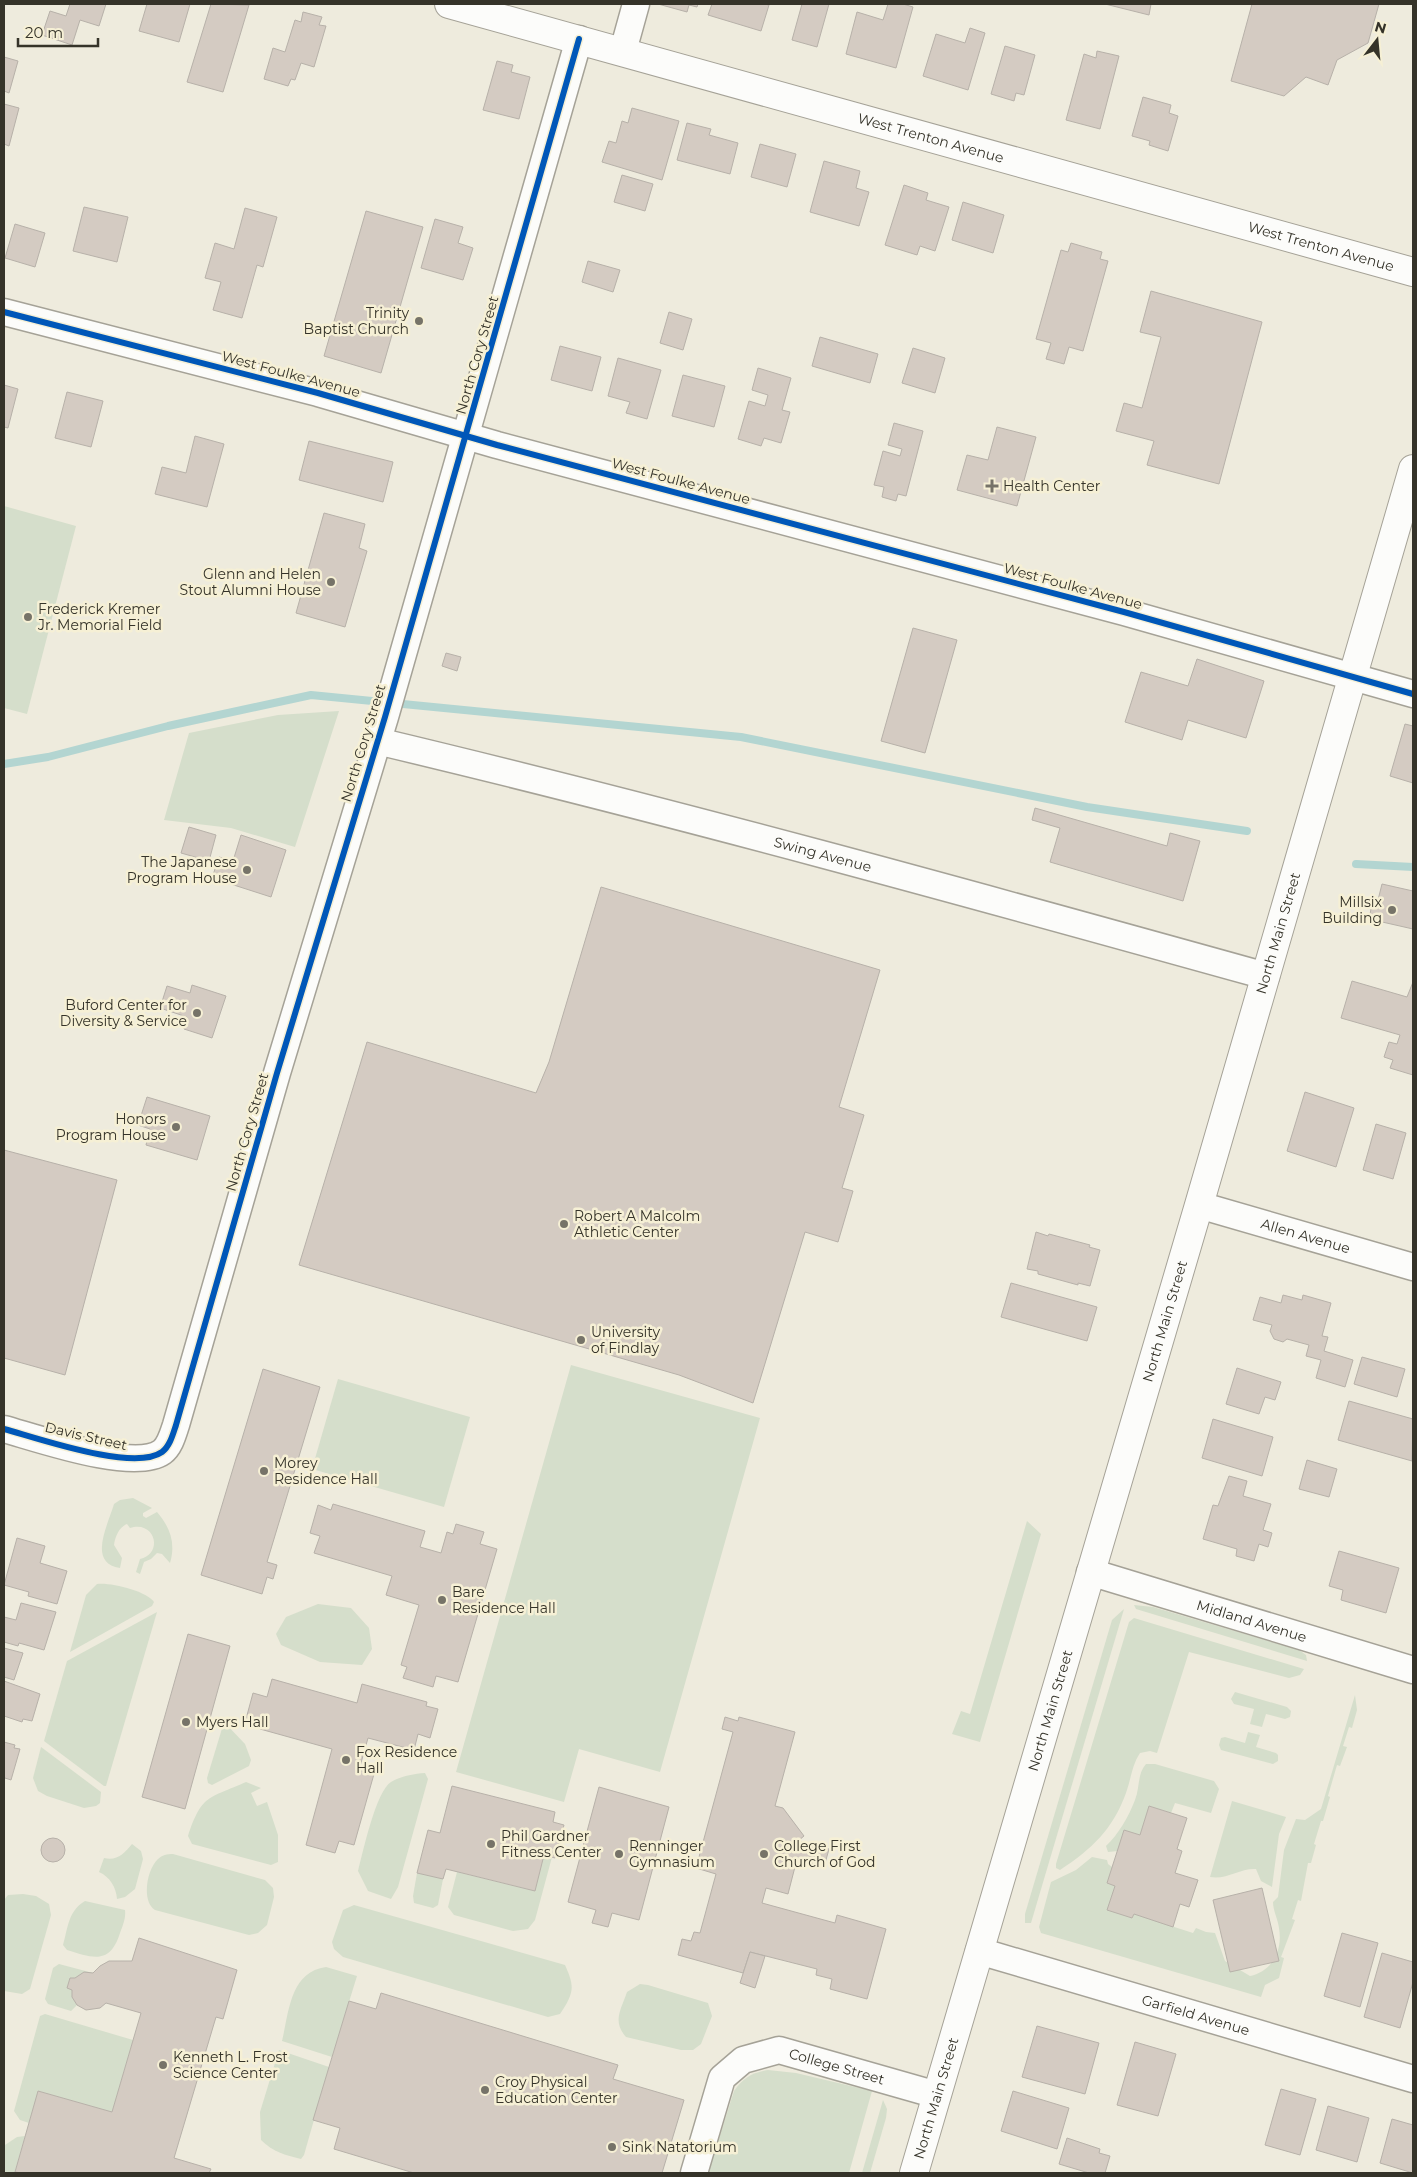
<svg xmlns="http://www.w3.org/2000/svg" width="1417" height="2177" font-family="Montserrat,sans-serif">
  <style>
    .green { fill: #d5decb }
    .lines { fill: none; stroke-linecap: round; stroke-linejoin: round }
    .stream { stroke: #b3d5d1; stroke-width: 8 }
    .building { fill: #d4cbc2; stroke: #b7b1a9 }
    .minor-casing { stroke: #a5a297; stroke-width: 29 }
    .major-casing { stroke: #a5a297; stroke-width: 30 }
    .minor { stroke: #fcfcfa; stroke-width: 26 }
    .major { stroke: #fcfcfa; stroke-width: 28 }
    .cycleway-casing { stroke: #f6f0d5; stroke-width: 9 }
    .cycleway { stroke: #0057b8; stroke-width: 6 }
    .poi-dot { fill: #767368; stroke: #f6f0d5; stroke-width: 2 }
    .labels { text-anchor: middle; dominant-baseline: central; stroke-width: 5; stroke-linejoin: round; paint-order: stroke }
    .street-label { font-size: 14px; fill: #353329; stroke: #f6f0d5 }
    .poi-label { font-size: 14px; fill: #353329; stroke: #f6f0d5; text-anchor: start }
  </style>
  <rect width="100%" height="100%" fill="#eeebdd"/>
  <g class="green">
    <polygon points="4,506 76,526 27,714 4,708"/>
    <polygon points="339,711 295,847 231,828 164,820 189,733 278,715"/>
    <polygon points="571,1365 760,1418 660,1772 579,1749 564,1802 456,1772"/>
    <polygon points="338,1379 470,1417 444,1507 312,1469"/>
    <path d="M133,1498l19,10 -9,5v3l3,2 11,-6c13,15 19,31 13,51l-8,-9 -5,-1 -6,6 -7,3 -4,12 -4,-2 4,-13c24,-6 15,-39 -10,-31l-3,-4c-8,3 -12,13 -13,21l8,13 -2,10c-33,-5 -12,-43 -6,-64l6,-4z"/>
    <polygon points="1027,1521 1041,1534 980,1742 952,1734 961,1711 970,1714"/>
    <path d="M97,1584c13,-2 50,7 57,18l-2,4 -82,46 16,-57z"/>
    <polygon points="318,1604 351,1608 369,1628 372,1649 362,1665 320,1662 281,1645 276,1634 286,1617"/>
    <polygon points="1134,1605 1153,1607 1299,1650 1306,1655 1307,1661 1136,1609"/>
    <polygon points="1124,1609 1031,1923 1025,1923 1025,1914 1112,1620"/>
    <polygon points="157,1612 106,1786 104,1786 44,1741 67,1661"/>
    <path d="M1134,1618l170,51 -4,6 -11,3 -100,-26 -32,101 -7,-2 -10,2c-8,12 -9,26 -14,40 -13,36 -34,56 -66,77l-4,-2v-4l73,-242z"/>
    <polygon points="1235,1692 1287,1707 1291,1711 1290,1717 1285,1719 1266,1714 1262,1727 1250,1724 1254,1709 1234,1704 1231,1699"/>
    <path d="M1355,1695l2,15 -5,18 -3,-1 -6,19 4,1 -7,19 -3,-1 -9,31 2,1 -7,24h-2l-7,23 2,1 -5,18h-3l-7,38 -3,-1 -6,19 3,1 -14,37 3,1 -5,20 -14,7 -4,12 -220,-64 -2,-6 12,-45 25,-12 16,-13 15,3 1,4 4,3 -5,16 8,3 -7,24 24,8 2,-4 59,19 3,-5 10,4 9,1 10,28 25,15c22,-5 33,-25 29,-48 -1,-9 -6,-17 -6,-26l5,-5 6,-47 12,-31 9,1 16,-11z"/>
    <polygon points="224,1722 245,1744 251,1760 249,1766 212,1785 208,1783 207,1778"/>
    <polygon points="1248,1732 1260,1735 1256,1747 1276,1753 1278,1755 1278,1761 1273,1764 1221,1750 1219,1745 1221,1738 1225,1737 1245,1743"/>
    <polygon points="41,1747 101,1792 100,1803 96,1806 84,1808 47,1796 38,1791 33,1778"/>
    <path d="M1146,1764h9l59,17 5,8 -8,24 -36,-10 -4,10 -22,-7 -9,29 -16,-5 -6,21 -10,1 -2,-6c12,-11 23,-30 29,-46 5,-12 2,-26 11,-36z"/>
    <path d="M425,1773l3,6 -30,108 -7,12 -23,-8 -10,-20c5,-19 18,-80 33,-89 10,-6 22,-8 34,-9z"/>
    <path d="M246,1782l15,6 -10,5 6,13 10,-4 11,33v27l-7,3 -79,-21 -4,-8c14,-42 20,-37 58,-54z"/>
    <path d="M1232,1801l54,16 -7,17 -7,53 -11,-6 -5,-12c-16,-1 -29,11 -46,8z"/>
    <path d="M132,1844l9,7 2,8 -8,30 -10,8 -8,2c-1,-12 -7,-22 -18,-27l5,-14c13,3 20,-4 28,-14z"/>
    <path d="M173,1854l92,26 8,8 1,9 -7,28 -9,8 -9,2 -94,-25c-14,-9 -8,-41 3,-51 4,-4 9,-5 15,-5z"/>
    <polygon points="544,1855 552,1857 535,1920 528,1929 513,1931 454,1915 448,1907 457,1872 535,1891"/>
    <polygon points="417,1873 443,1879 438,1905 433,1908 414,1903 413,1896"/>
    <polygon points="23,1894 36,1896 49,1904 51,1915 30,1989 22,1994 4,1991 4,1900 8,1895"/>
    <path d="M85,1901l40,9c1,8 -2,15 -5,23 -10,32 -27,25 -53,17l-4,-5c5,-17 5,-34 22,-44z"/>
    <path d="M354,1905l211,60c10,22 9,28 -5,49l-12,3 -205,-60 -9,-8 -2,-7 11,-32z"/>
    <path d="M59,1964l34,9c-9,-1 -15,6 -23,5l-3,9 5,3v7l5,8 -6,6 -23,-7 -3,-5 8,-31z"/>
    <path d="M326,1967l31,9 -25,81 -50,-16c7,-29 8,-69 44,-74z"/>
    <path d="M640,1984l8,1 60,18 4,13 -11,28 -8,6h-12l-55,-13c-14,-16 -5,-27 1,-45z"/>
    <polygon points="45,2014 133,2040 112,2112 38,2091 29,2123 20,2120 14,2111 40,2016"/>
    <path d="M279,2050l50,17 -25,88 -3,4c-16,-4 -28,-7 -40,-19l-1,-28z"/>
    <path d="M768,2070l28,3 76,18 -23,82h-141l26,-82c10,-14 18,-18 34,-21z"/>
    <polygon points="883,2100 887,2109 886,2118 870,2173 862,2173"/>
    <polygon points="25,2136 15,2171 21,2173 4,2173 5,2145 17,2137"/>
  </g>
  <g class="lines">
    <g class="stream">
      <polyline points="4,764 48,757 168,726 311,695 741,737 1087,807 1247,831"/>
      <polyline points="1356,864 1413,867"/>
    </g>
  </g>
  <g class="building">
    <polygon points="70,4 106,4 99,26 80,20 72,45 42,35 50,11 66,16"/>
    <polygon points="147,4 190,4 179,42 139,31"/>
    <polygon points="211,4 249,5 223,92 187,82"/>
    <polygon points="658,4 698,4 697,7 689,5 687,12"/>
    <polygon points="712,4 764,4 769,5 761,31 708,15"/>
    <polygon points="802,4 829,4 817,47 792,40"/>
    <polygon points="888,4 903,4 913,7 896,68 846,54 857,12 883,20"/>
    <polygon points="1105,4 1151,4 1149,15"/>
    <polygon points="1252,4 1379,4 1368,43 1337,60 1328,85 1306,77 1284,96 1231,81"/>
    <polygon points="303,12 322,17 319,25 326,26 314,67 301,63 295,80 291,79 288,86 264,79 273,48 285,52 295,20 301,22"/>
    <polygon points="970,28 985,33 968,90 923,76 936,34 965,43"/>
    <polygon points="1005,46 1035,55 1024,95 1016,93 1014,101 991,94"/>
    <polygon points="1097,51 1119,56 1100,129 1066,120 1084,54 1096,58"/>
    <polygon points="4,57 18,61 9,93 4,91"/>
    <polygon points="497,61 513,65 511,72 530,77 519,119 483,110"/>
    <polygon points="1143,97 1171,105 1169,113 1178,116 1168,151 1149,145 1150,141 1132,136"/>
    <polygon points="4,104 19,108 9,146 4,144"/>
    <polygon points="632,108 679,121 662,180 602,162 609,141 616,143 622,121 628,123"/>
    <polygon points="687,123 711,129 709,135 738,143 730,174 677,160"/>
    <polygon points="760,144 796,154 787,187 751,177"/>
    <polygon points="824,161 860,171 856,188 869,192 859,226 810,212"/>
    <polygon points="622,175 653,184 645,211 614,202"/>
    <polygon points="904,185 928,193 926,200 949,207 935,251 920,246 917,255 885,245"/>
    <polygon points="963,202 1004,215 993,253 952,240"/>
    <polygon points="84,207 128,217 117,262 73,251"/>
    <polygon points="245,208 277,217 263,267 257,265 242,318 213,310 221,282 205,278 215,243 234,249"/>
    <polygon points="366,211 423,227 381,373 324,356"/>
    <polygon points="435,219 463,227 458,243 473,248 463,280 421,268"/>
    <polygon points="15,224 45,233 35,267 5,258"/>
    <polygon points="1071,243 1102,252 1100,259 1108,261 1083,351 1069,347 1064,364 1046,359 1051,343 1036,339 1061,250 1068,252"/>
    <polygon points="588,261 620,270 613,292 582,282"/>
    <polygon points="1151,291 1262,322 1219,484 1147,465 1154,441 1116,431 1124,403 1142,408 1161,337 1140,332"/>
    <polygon points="669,312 692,319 683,350 660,343"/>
    <polygon points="820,337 878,354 870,383 812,366"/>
    <polygon points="560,346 601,357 592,391 551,380"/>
    <polygon points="913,348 945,358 935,393 902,383"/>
    <polygon points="618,358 661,370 647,419 626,413 630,402 608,396"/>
    <polygon points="758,368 791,378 782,410 790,412 781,443 764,438 761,446 738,439 749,401 765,406 768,395 752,390"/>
    <polygon points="683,375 725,386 714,427 672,416"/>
    <polygon points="4,385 18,389 8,428 4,427"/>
    <polygon points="67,392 103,401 91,447 55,438"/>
    <polygon points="894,423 923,431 906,496 898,494 896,501 882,497 884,487 874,485 883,451 900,456 902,449 888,445"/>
    <polygon points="997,427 1036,437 1017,506 957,490 967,455 988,460"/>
    <polygon points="195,436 224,444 207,507 155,494 162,467 186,473"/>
    <polygon points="309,441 393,462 383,502 299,480"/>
    <polygon points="324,513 365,524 359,548 367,551 345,627 296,613"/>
    <polygon points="913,628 957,640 925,753 881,741"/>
    <polygon points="446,653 461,657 457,671 442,666"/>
    <polygon points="1197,659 1264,681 1246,738 1188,720 1182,740 1125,722 1141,672 1188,686"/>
    <polygon points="1405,724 1413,726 1413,783 1390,776"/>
    <polygon points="1035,808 1167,846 1170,833 1200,841 1183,901 1050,862 1060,828 1032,820"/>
    <polygon points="189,827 216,835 209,861 181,853"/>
    <polygon points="241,835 286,850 271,897 212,878 219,857 233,861"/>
    <polygon points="1382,884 1413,891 1413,929 1369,919 1373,899 1378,900"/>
    <polygon points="601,887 880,970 839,1107 864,1115 842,1188 853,1191 838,1242 805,1232 753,1403 679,1375 299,1265 367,1042 536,1093 549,1062"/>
    <polygon points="1352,981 1407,997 1413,982 1413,1075 1390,1068 1393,1060 1384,1057 1389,1042 1397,1044 1400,1035 1341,1018"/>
    <polygon points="192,985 226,996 212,1038 184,1029 187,1017 160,1008 167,986 190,993"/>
    <polygon points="1305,1092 1354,1108 1336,1167 1287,1151"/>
    <polygon points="147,1097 210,1116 197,1160 146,1145 150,1129 138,1125"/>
    <polygon points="1376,1124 1406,1133 1393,1179 1363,1170"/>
    <polygon points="4,1150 117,1180 65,1375 4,1358"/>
    <polygon points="1036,1232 1048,1236 1049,1234 1090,1245 1089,1247 1100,1250 1090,1286 1078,1283 1078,1285 1038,1274 1038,1271 1027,1269"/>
    <polygon points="1011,1283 1097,1307 1087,1341 1001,1317"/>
    <polygon points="1283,1295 1302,1300 1303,1295 1331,1303 1322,1336 1328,1337 1324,1351 1353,1360 1345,1387 1316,1378 1321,1360 1306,1356 1309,1345 1287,1339 1283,1342 1274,1339 1270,1331 1272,1325 1253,1320 1260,1297 1281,1303"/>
    <polygon points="1362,1357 1405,1369 1397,1397 1354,1384"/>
    <polygon points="1237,1368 1281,1382 1275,1400 1265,1397 1259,1414 1226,1404"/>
    <polygon points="263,1369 320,1387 267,1562 277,1565 273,1579 267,1577 262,1594 201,1575"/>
    <polygon points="1349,1401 1413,1419 1412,1461 1338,1440"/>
    <polygon points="1213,1419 1273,1437 1262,1476 1202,1458"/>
    <polygon points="1307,1460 1337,1469 1329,1497 1299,1489"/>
    <polygon points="1229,1476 1247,1481 1243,1496 1271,1504 1263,1530 1272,1533 1268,1547 1259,1544 1254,1561 1236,1556 1237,1549 1203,1539 1213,1505 1218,1506"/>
    <polygon points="333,1504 425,1531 420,1547 441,1553 447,1532 453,1534 456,1524 484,1532 480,1544 497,1549 458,1682 436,1676 433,1687 403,1678 407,1667 401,1665 419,1605 386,1595 392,1576 314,1553 320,1536 310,1533 318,1505 331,1510"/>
    <polygon points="17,1538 45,1546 40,1563 67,1571 57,1604 28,1596 29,1592 4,1585"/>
    <polygon points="1339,1551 1399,1568 1386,1613 1341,1600 1343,1590 1329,1586"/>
    <polygon points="21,1603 56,1612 44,1650 19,1643 18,1646 4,1642 4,1617 16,1620"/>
    <polygon points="188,1634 230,1646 185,1809 142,1797"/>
    <polygon points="4,1648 23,1653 14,1680 4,1677"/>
    <polygon points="272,1679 357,1703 362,1684 427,1702 426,1706 438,1709 430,1738 418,1734 414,1750 368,1738 359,1770 374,1774 354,1845 339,1841 335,1853 306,1845 332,1749 260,1729 262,1724 246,1719 253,1693 267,1697"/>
    <polygon points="4,1681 40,1694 32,1721 23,1719 22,1722 4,1716"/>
    <polygon points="725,1717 738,1721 739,1717 795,1732 775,1806 783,1808 804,1836 798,1841 829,1849 824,1867 797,1859 788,1894 766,1888 762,1903 835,1923 837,1915 886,1929 867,1999 830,1989 832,1979 816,1975 817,1969 750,1952 743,1973 678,1955 682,1939 691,1941 694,1932 700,1933 716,1874 696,1868 733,1732 722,1729"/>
    <polygon points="4,1742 15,1745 14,1748 20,1749 11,1780 5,1778 4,1780"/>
    <polygon points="452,1786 555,1812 553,1822 564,1825 555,1858 544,1855 535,1891 446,1869 443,1879 417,1873 428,1830 440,1833"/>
    <polygon points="599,1787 669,1807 639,1920 612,1913 608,1927 592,1923 596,1910 568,1902"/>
    <polygon points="1149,1806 1187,1818 1177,1849 1182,1851 1175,1873 1198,1880 1189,1907 1180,1904 1173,1927 1134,1914 1132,1918 1107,1910 1115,1886 1107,1883 1124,1830 1140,1835"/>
    <circle cx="53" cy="1850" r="12"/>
    <polygon points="1262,1888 1279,1961 1230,1972 1213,1900"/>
    <polygon points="1342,1933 1378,1943 1360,2007 1324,1996"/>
    <polygon points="139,1938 237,1970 223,2019 216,2017 174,2158 211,2169 209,2173 21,2173 15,2172 38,2091 112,2112 141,2013 106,2003 100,2008 86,2010 77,2005 72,1997 72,1990 67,1988 70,1978 75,1978 84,1972 93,1973 100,1966 109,1961 132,1961"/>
    <polygon points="750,1952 765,1956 755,1988 740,1983"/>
    <polygon points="1382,1953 1413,1962 1413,1982 1400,2028 1364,2017"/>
    <polygon points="381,1993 618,2065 613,2079 684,2100 662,2173 414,2173 334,2149 340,2128 313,2120 329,2067 349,2001 376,2009"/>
    <polygon points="1037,2026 1099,2043 1085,2094 1022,2077"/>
    <polygon points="1135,2042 1176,2054 1158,2116 1117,2105"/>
    <polygon points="1281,2089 1316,2099 1300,2155 1265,2145"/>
    <polygon points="1013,2091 1069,2108 1057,2149 1001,2131"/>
    <polygon points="1328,2106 1369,2118 1357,2162 1316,2150"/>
    <polygon points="1392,2119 1413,2125 1413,2173 1380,2163"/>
    <polygon points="1067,2138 1100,2149 1099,2153 1110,2156 1105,2173 1089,2173 1059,2164"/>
  </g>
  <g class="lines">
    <defs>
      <g id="minor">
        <polyline points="623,51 636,4"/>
        <polyline points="4,312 318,393 497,445 1124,612 1413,694"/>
        <path id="s1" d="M377,741c298,71 594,153 889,235"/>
        <path id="s2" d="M1199,1205l214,62"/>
        <path d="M4,1429c33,9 130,43 158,23 8,-6 11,-18 14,-27l101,-352 108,-356 194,-678"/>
        <path id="s3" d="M1090,1572l323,98"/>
        <path id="s4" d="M979,1951l434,128"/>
        <path id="s5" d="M694,2173l28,-95 21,-18 36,-10 158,45"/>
      </g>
      <g id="major">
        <path id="s6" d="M449,4l964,268"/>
        <path id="s7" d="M914,2173l285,-968 214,-736"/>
      </g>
    </defs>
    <use href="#minor" class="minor-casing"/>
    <use href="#major" class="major-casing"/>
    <use href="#minor" class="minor"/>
    <use href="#major" class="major"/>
    <defs>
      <g id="cycleway">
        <polyline points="4,312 318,393 497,445 1124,612 1413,694"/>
        <path d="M4,1429c33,9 130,43 158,23 8,-6 11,-18 14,-27l101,-352 108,-356 194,-678"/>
      </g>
    </defs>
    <use href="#cycleway" class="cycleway-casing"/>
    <use href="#cycleway" class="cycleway"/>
  </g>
  <g class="poi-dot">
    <circle cx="419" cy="321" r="5"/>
    <path d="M989.5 478.5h5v5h5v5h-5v5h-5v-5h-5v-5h5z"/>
    <circle cx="331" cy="582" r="5"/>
    <circle cx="28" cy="617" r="5"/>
    <circle cx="247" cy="870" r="5"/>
    <circle cx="1392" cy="910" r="5"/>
    <circle cx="197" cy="1013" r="5"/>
    <circle cx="176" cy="1127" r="5"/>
    <circle cx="564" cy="1224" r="5"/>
    <circle cx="581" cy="1340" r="5"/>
    <circle cx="264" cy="1471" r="5"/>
    <circle cx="442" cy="1600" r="5"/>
    <circle cx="186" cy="1722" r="5"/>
    <circle cx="346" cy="1760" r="5"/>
    <circle cx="491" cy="1844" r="5"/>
    <circle cx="619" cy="1854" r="5"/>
    <circle cx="764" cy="1854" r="5"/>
    <circle cx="163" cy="2065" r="5"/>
    <circle cx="485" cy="2090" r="5"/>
    <circle cx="612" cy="2147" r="5"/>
  </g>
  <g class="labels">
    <g class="street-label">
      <text stroke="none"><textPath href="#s6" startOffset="500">West Trenton Avenue</textPath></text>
      <text stroke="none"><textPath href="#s6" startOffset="905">West Trenton Avenue</textPath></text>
      <text transform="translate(477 355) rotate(-74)">North Cory Street</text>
      <text transform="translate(291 374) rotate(15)">West Foulke Avenue</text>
      <text transform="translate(681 481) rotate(15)">West Foulke Avenue</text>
      <text transform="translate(1073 586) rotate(15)">West Foulke Avenue</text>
      <text transform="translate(363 743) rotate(-73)">North Cory Street</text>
      <text stroke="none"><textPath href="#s1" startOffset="460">Swing Avenue</textPath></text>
      <text stroke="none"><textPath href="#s7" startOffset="1292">North Main Street</textPath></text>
      <text transform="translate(247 1132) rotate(-74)">North Cory Street</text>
      <text stroke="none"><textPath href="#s2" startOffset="111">Allen Avenue</textPath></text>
      <text stroke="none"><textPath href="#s7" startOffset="888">North Main Street</textPath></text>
      <text transform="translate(86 1436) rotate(13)">Davis Street</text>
      <text stroke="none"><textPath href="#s3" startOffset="169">Midland Avenue</textPath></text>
      <text stroke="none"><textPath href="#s7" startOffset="482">North Main Street</textPath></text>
      <text stroke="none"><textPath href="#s4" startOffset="226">Garfield Avenue</textPath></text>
      <text stroke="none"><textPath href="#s5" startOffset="224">College Street</textPath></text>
      <text stroke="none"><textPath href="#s7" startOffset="78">North Main Street</textPath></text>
    </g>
    <g class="poi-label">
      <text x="409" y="313" text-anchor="end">Trinity<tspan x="409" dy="16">Baptist Church</tspan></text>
      <text x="1003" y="486">Health Center</text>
      <text x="321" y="574" text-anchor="end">Glenn and Helen<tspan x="321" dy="16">Stout Alumni House</tspan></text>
      <text x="38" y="609">Frederick Kremer<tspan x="38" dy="16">Jr. Memorial Field</tspan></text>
      <text x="237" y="862" text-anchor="end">The Japanese<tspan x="237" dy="16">Program House</tspan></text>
      <text x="1382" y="902" text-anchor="end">Millsix<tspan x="1382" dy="16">Building</tspan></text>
      <text x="187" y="1005" text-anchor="end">Buford Center for<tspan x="187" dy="16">Diversity &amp; Service</tspan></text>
      <text x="166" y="1119" text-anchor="end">Honors<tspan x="166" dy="16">Program House</tspan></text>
      <text x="574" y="1216">Robert A Malcolm<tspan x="574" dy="16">Athletic Center</tspan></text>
      <text x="591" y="1332">University<tspan x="591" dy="16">of Findlay</tspan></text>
      <text x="274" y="1463">Morey<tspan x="274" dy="16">Residence Hall</tspan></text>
      <text x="452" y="1592">Bare<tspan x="452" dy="16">Residence Hall</tspan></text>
      <text x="196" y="1722">Myers Hall</text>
      <text x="356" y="1752">Fox Residence<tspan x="356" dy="16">Hall</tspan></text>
      <text x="501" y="1836">Phil Gardner<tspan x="501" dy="16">Fitness Center</tspan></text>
      <text x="629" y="1846">Renninger<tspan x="629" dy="16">Gymnasium</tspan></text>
      <text x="774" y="1846">College First<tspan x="774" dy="16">Church of God</tspan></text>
      <text x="173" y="2057">Kenneth L. Frost<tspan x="173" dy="16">Science Center</tspan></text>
      <text x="495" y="2082">Croy Physical<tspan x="495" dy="16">Education Center</tspan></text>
      <text x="622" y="2147">Sink Natatorium</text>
    </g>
  </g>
  <rect width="1417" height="2177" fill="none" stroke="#353329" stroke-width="10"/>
  <g transform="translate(1377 40) rotate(16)" stroke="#f6f0d5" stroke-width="4" paint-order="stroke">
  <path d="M0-4L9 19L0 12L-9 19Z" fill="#353329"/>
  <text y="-8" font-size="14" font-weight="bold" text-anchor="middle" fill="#353329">N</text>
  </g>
  <path d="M18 38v8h80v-8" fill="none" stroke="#353329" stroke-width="2.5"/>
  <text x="25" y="38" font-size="15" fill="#353329" stroke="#f6f0d5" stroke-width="4" paint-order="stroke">20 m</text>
</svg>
